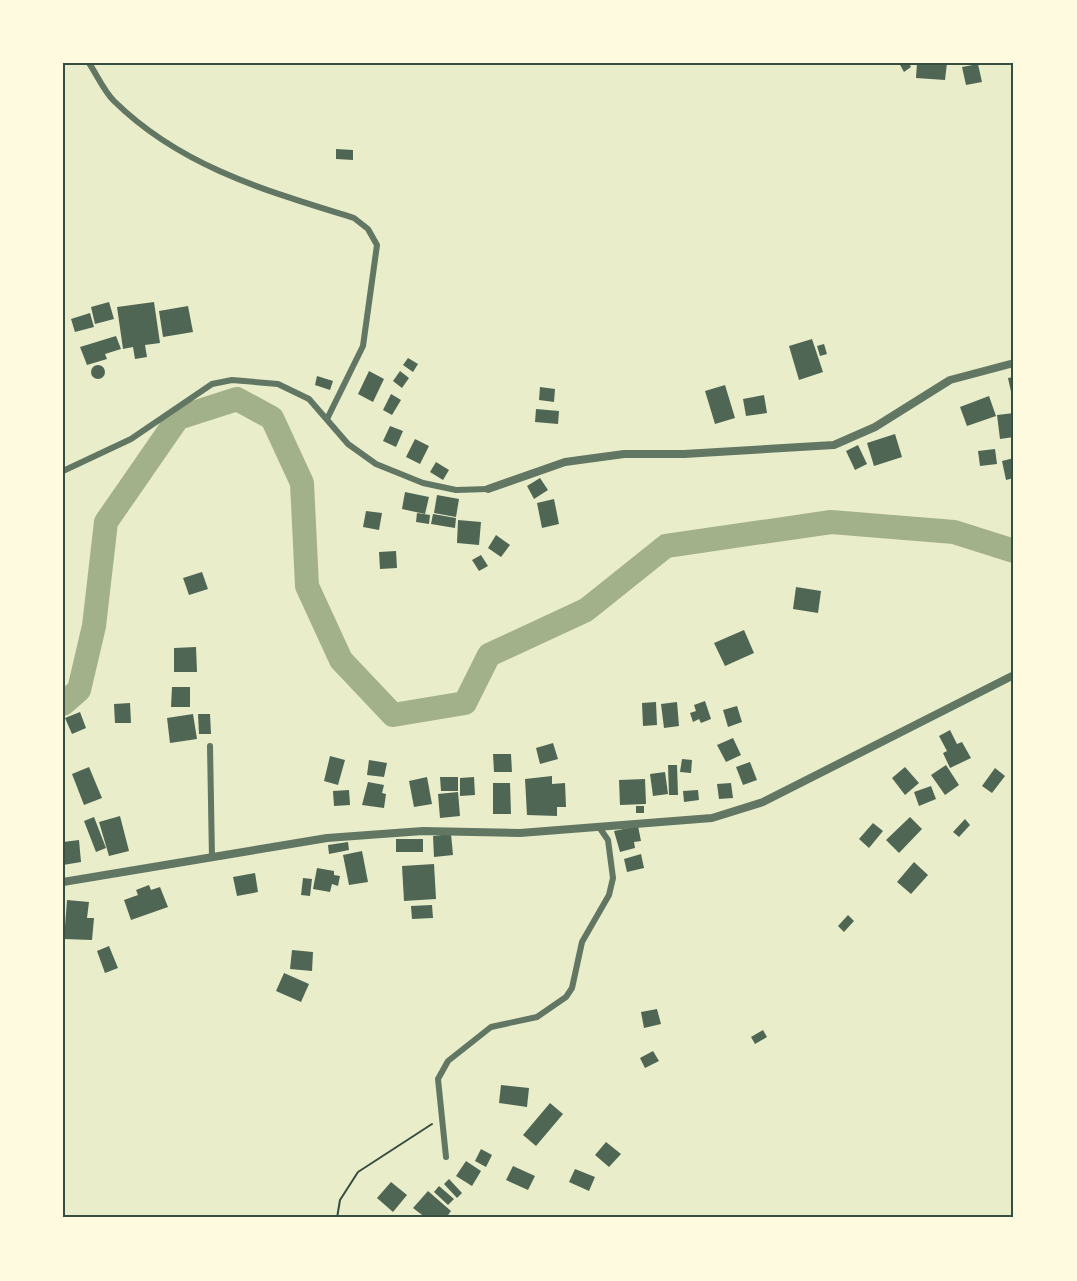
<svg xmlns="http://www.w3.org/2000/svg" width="1077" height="1281" font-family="'Noto Sans',sans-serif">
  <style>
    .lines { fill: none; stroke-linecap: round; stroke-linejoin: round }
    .river { stroke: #a3b18a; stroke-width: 24 }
    .building { fill: #4f6655 }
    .path { stroke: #344e41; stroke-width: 2 }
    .minor { stroke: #617663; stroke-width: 6 }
    .tertiary { stroke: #617663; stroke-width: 8 }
    .neatline { fill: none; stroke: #344e41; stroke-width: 2 }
  </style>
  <rect width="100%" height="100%" fill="#e9edc9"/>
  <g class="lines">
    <polyline class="river" points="63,704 79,690 94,626 106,522 178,418 237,399 272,418 302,483 307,586 341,660 393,715 465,703 489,655 586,610 666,546 831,522 954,532 1014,551"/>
  </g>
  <g class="building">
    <polygon points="899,63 909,63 911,67 904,72"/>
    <polygon points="917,63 947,63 945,80 916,78"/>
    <polygon points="978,64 982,82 966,85 962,67"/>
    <polygon points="336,149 353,150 353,160 336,159"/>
    <polygon points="109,302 114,319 95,324 91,307"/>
    <polygon points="154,302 160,343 145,345 147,357 135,359 133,347 123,349 117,307"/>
    <polygon points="188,306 193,332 163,337 159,311"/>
    <polygon points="90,313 94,327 75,332 71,319"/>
    <polygon points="116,336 121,349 105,354 107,359 87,365 80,347"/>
    <polygon points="812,339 823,372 799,380 789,346"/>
    <polygon points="824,344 827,354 820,356 817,346"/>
    <polygon points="408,358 418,364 413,372 403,365"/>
    <circle cx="98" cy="372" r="7"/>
    <polygon points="369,371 384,379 373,402 358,394"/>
    <polygon points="400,371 409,378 402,388 393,381"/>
    <polygon points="317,376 333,381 330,390 315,385"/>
    <polygon points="1014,377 1014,401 1013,401 1008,378"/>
    <polygon points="725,385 735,418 715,424 705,391"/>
    <polygon points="540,387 555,389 554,402 539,400"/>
    <polygon points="391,394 401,400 392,415 383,410"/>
    <polygon points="764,395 767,413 746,416 743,399"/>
    <polygon points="989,396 996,416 967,426 960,407"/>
    <polygon points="536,409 559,411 558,424 535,422"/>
    <polygon points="1014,413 1014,437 1000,439 997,415"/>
    <polygon points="390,426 403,431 396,447 383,441"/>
    <polygon points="895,434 902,457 874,466 867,443"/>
    <polygon points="415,439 429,446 420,464 406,457"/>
    <polygon points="858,445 867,464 855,470 846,451"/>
    <polygon points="995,449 997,464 980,466 978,451"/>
    <polygon points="1014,458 1014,478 1006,480 1002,461"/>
    <polygon points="436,462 449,470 443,480 430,472"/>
    <polygon points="540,478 548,490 534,499 527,486"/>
    <polygon points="405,492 429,497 425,514 402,509"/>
    <polygon points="437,495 459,499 456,517 434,513"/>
    <polygon points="554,499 559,524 542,528 537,503"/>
    <polygon points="366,511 382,513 379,530 363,527"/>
    <polygon points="417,513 430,515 429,524 416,522"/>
    <polygon points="433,514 456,518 455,528 431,524"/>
    <polygon points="458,520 481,522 479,545 457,543"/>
    <polygon points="496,535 510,545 501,557 488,548"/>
    <polygon points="396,551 397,568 380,569 379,552"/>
    <polygon points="481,555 488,566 479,571 472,560"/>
    <polygon points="202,572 208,589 189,595 183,578"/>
    <polygon points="796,587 821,591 818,613 793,609"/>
    <polygon points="744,630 754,653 725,666 714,643"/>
    <polygon points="196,647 197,672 174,672 174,648"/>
    <polygon points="172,687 190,687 190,707 171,707"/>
    <polygon points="705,701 711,719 701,723 699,719 693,722 690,713 696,711 694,705"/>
    <polygon points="656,702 657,725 643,726 642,703"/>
    <polygon points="677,702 679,726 664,728 661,704"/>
    <polygon points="130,703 131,723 115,723 114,704"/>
    <polygon points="737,706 742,722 728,727 723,710"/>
    <polygon points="80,712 86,728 72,734 65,718"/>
    <polygon points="193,714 197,739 170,743 167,718"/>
    <polygon points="198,714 210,714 211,734 199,734"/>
    <polygon points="950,730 957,744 962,742 971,758 950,768 943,753 947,751 939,736"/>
    <polygon points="733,738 741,755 726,762 717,745"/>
    <polygon points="553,743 558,759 540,764 536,748"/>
    <polygon points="493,754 511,754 512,772 494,772"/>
    <polygon points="330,756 345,760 338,785 324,781"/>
    <polygon points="682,759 692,760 691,773 680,772"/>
    <polygon points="369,760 387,763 384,777 367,775"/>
    <polygon points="750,762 757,780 743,785 736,767"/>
    <polygon points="668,765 677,765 678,795 669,795"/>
    <polygon points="946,765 959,785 945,795 931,775"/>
    <polygon points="89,767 102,798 84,805 72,774"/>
    <polygon points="905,767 919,783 905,795 892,778"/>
    <polygon points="995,768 1005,776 992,793 982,786"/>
    <polygon points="665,772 668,794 653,796 650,774"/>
    <polygon points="552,776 552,784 565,783 566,807 557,807 557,816 527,815 525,779"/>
    <polygon points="427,777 432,804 414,807 409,781"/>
    <polygon points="440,777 458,777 458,791 441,791"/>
    <polygon points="474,777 475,795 460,796 460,778"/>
    <polygon points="645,779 646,804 620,805 619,780"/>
    <polygon points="368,782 384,785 382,793 386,794 384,808 362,805"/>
    <polygon points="493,783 510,783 511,814 493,814"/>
    <polygon points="731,783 733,798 719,799 717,784"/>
    <polygon points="931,786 936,799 919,806 914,792"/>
    <polygon points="349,790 350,805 334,806 333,791"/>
    <polygon points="698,790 699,800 684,802 683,791"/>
    <polygon points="458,792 460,816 440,818 438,794"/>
    <rect x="636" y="806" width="8" height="7"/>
    <polygon points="120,816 129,851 109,856 99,822"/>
    <polygon points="94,817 106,848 96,852 84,821"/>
    <polygon points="910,817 922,829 899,853 886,840"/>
    <polygon points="965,819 970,825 959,837 953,832"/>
    <polygon points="873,823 883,831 869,848 859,839"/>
    <polygon points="638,826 641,841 634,842 635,848 620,852 614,831"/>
    <polygon points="451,834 453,855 434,857 433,836"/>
    <rect x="396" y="839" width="27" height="13"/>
    <polygon points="79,840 81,862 63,865 63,842"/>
    <polygon points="348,842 349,850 329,854 328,845"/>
    <polygon points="362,851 368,882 349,885 343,855"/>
    <polygon points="641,854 644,868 627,872 624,859"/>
    <polygon points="914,862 928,875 911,894 897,882"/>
    <polygon points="434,864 436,899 404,901 402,866"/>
    <polygon points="317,868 334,871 334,875 340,876 338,886 332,884 330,892 313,889"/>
    <polygon points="255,873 258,892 237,896 233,877"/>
    <polygon points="303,878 312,879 310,896 301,895"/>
    <polygon points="149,885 151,890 160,887 168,907 131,920 124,900 138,895 136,890"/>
    <polygon points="67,900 89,902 87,918 94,918 92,940 64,939"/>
    <polygon points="432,905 433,918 412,919 411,906"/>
    <polygon points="848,915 854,921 844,932 838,926"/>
    <polygon points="109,946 118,968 105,973 97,951"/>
    <polygon points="292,950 313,952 312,971 290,969"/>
    <polygon points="284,973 309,984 301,1002 276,991"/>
    <polygon points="657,1009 661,1024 644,1028 641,1012"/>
    <polygon points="763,1030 767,1037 755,1044 751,1037"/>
    <polygon points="653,1051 659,1061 645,1068 640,1058"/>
    <polygon points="501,1085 529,1088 527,1107 499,1103"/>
    <polygon points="550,1103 563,1114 536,1146 523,1135"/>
    <polygon points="606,1142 621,1154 609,1167 595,1155"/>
    <polygon points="481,1149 492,1155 486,1167 475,1161"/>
    <polygon points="466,1161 481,1171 472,1186 456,1176"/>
    <polygon points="513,1166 535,1176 528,1190 506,1180"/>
    <polygon points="575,1169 595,1177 589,1191 569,1182"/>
    <polygon points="449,1179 462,1193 457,1198 444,1184"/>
    <polygon points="391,1182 407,1195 393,1212 377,1198"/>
    <polygon points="439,1186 454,1199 448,1205 434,1192"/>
    <polygon points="428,1191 451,1211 446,1218 426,1218 413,1208"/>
  </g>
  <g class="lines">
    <polyline class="path" points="337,1218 340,1200 358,1172 432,1124"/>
    <g class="minor">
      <path d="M89,63c8,12 15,28 25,38 67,66 153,90 240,117l14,11 9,16 -14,101 -36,73"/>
      <polyline points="63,471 131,439 212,384 232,380 278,384 309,399 348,444 376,464 423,483 456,490 488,489"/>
      <polyline points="210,746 212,858"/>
      <polyline points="446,1157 438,1079 448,1061 491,1027 537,1017 566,997 572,988 582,942 609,895 613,878 608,840 599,827"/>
    </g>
    <g class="tertiary">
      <polyline points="488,489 565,462 624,454 684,454 834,445 875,427 950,380 1014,363"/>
      <polyline points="63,882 327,838 423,831 520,833 712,818 763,802 1014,675"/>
    </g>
  </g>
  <rect width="1077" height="1281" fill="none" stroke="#fefae0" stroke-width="129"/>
  <rect x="64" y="64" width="948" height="1152" class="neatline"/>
</svg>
